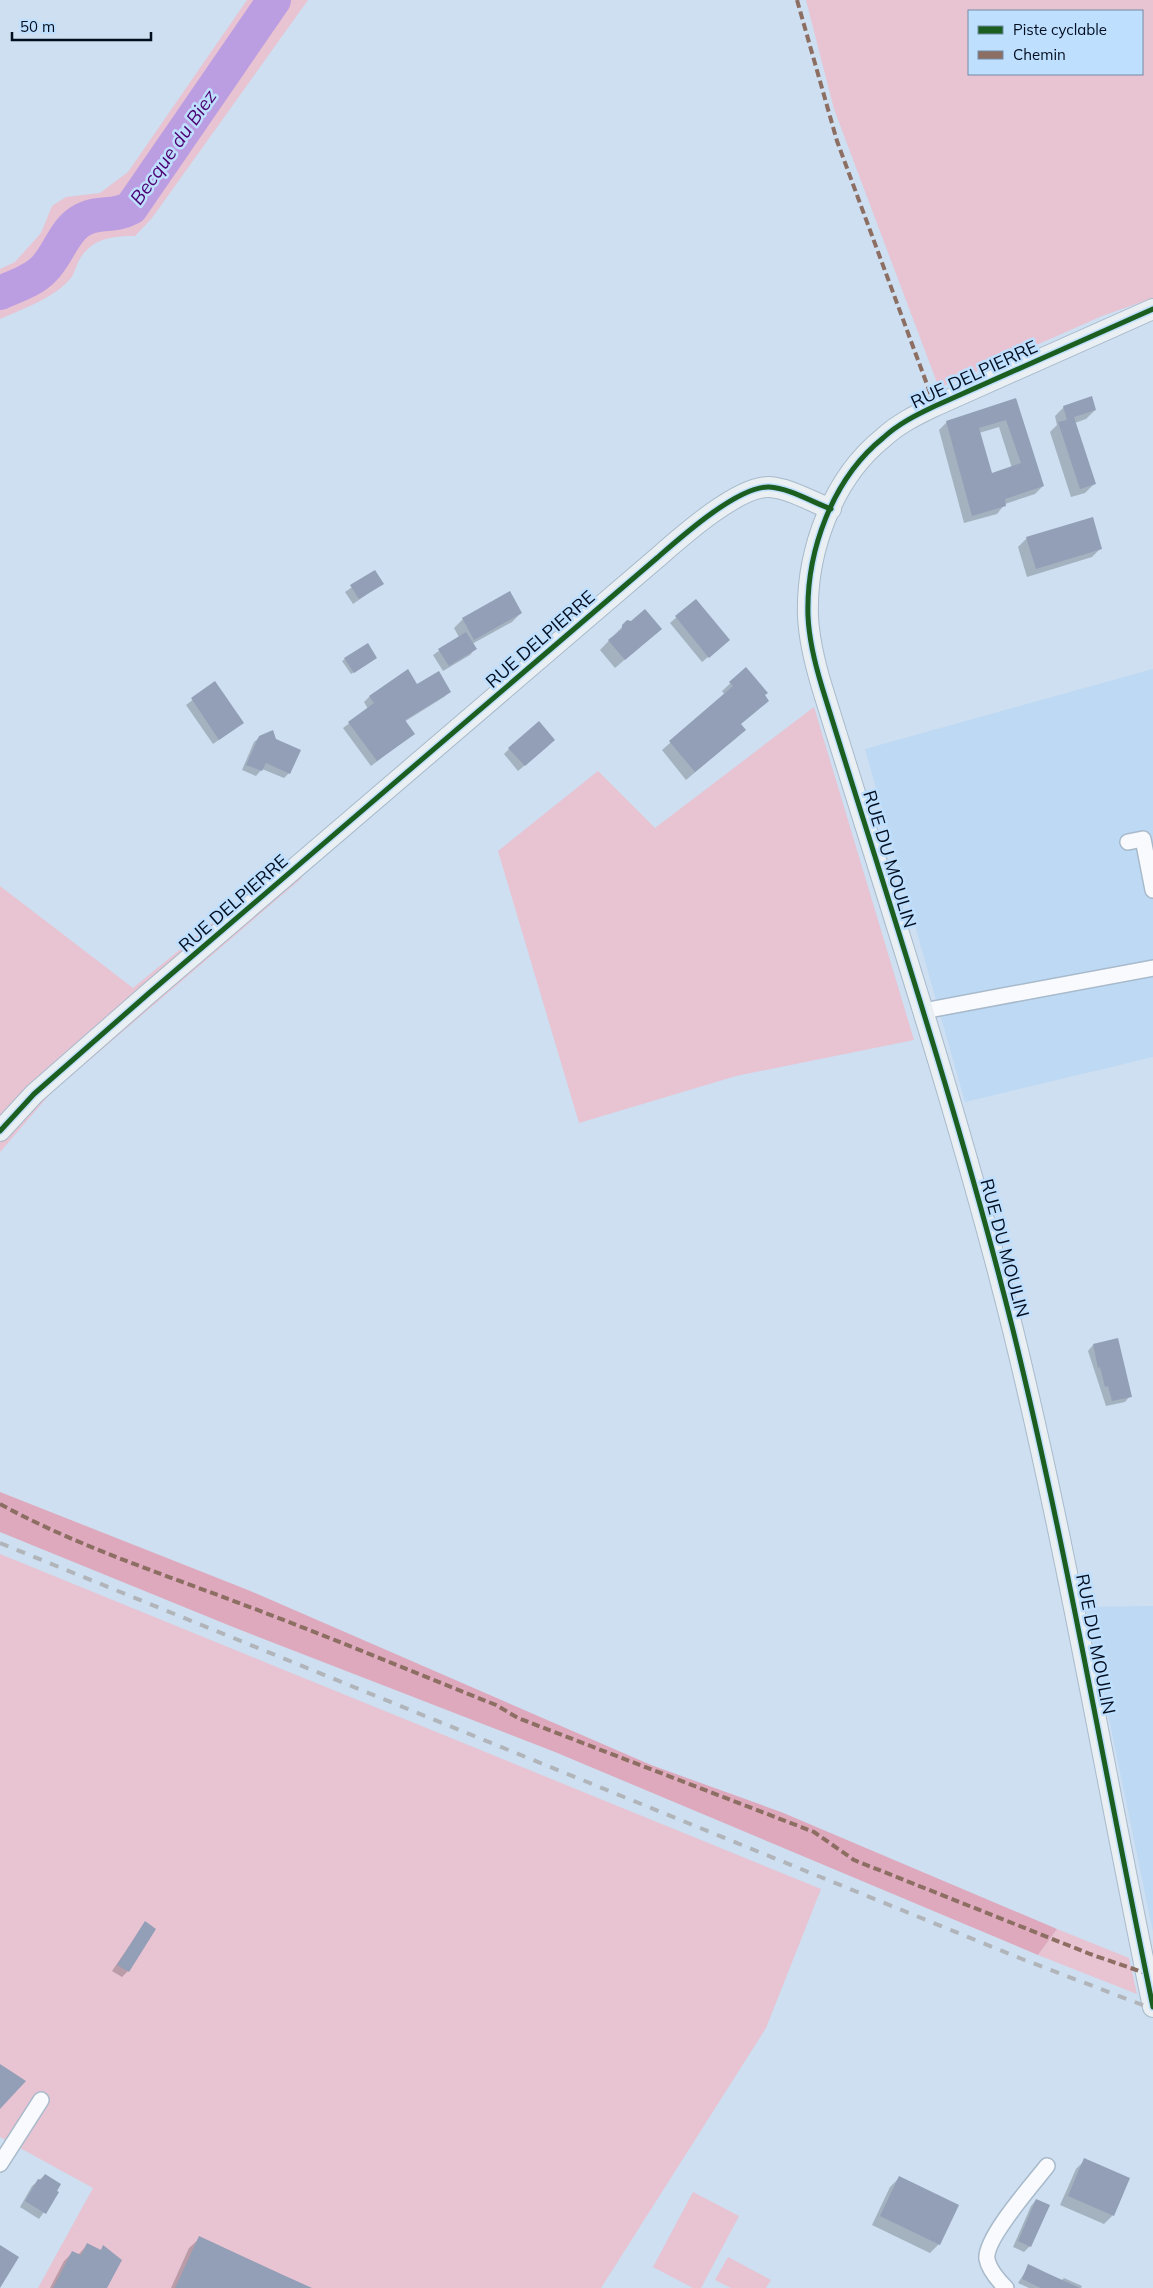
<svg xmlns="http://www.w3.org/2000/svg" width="1153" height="2288" font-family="Mulish,sans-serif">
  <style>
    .built { fill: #bed9f3 }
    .green { fill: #e8c3d2; fill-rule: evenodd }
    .forest { fill: #dea9bd }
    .shadow { fill: #0003; fill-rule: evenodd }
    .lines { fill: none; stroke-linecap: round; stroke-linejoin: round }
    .river { stroke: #bb9de1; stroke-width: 34 }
    .building { fill: #929fb7; fill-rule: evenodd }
    .street-casing { stroke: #a8bacb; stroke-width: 18 }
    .secondary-casing { stroke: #a8bacb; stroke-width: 22 }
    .street { stroke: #f8fafd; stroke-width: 15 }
    .secondary { stroke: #e9eff2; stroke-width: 20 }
    .rail { stroke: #b1b5ba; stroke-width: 4; stroke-dasharray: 9 9; stroke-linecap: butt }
    .quiet { stroke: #8d6e63; stroke-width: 4; stroke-dasharray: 8 4; stroke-linecap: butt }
    .cycleway-casing { stroke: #bfdffe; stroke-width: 8 }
    .cycleway { stroke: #1b5e20; stroke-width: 5 }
    .labels { text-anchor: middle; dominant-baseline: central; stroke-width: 5; stroke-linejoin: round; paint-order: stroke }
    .street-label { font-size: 18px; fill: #000d1f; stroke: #bfdffe }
    .water-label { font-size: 19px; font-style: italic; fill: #4c0072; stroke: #bfdffe }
  </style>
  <rect width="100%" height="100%" fill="#cddff0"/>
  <g class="built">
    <polygon points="1153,669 1153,1057 965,1102 865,749"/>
    <polygon points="1153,1606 1153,1932 1086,1607"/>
  </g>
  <g class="green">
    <path d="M247,0h61l-156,218 -17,18c-22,0 -41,2 -54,21 -5,7 -6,16 -10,21 -18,21 -47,30 -71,41v-50l15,-7 26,-29 11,-27 14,-9 34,-4 28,-21z"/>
    <path d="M806,0h347v298l-51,18 -163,72 -105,-279zM969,11h173v63h-173z"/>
    <polygon points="814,707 914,1040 736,1076 579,1123 498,851 598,771 655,828"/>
    <polygon points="288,861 302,878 51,1093 0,1152 0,886 133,988"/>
    <polygon points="0,1554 821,1889 766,2028 601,2288 38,2288 93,2188 0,2137"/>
    <polygon points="1057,1929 1129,1958 1137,1994 1038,1955"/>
    <polygon points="693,2192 739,2216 701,2288 693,2288 653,2267"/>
    <polygon points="728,2257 771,2280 766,2288 731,2288 715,2280"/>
  </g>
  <polygon class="forest" points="0,1492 248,1590 651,1765 781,1812 1057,1929 1038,1955 555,1752 233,1627 0,1532"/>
  <g class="shadow">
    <path d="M1015,400l28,86 -8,8 -30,10 -8,10 -33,9 -25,-93 8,-8zM999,427l13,41 -21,7 -12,-42z"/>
    <polygon points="1064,407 1095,410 1086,419 1075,423 1094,484 1085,493 1071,497 1050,432 1057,425 1055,416"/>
    <polygon points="1027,538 1101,548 1092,557 1027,577 1018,547"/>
    <polygon points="374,572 382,584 353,604 345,592"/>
    <polygon points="696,600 723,645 702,662 670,623"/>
    <polygon points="521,613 512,622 472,644 475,649 470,655 443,671 433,655 459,637 454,628 463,619"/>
    <polygon points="623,626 651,637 615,668 600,650"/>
    <polygon points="367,645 373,660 351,674 342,661"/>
    <polygon points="746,669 740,725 736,738 686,780 662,750 725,695 722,691"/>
    <polygon points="408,671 417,685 450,692 444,697 404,722 413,734 371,766 343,728 368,709 364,702 369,697"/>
    <polygon points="215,683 236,728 213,744 186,705"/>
    <polygon points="260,737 289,773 284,778 262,769 256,776 242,770 254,742"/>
    <polygon points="548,746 518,771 504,754 509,749"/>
    <polygon points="1093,1345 1130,1396 1125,1402 1106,1406 1088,1351"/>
    <polygon points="145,1923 128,1971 122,1977 112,1971"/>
    <polygon points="1085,2160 1113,2215 1104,2224 1060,2205 1076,2169"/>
    <polygon points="45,2175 58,2193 39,2219 20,2207 32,2186"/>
    <polygon points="899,2178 939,2244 930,2253 872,2225 890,2187"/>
    <polygon points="1036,2200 1030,2246 1024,2252 1013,2247 1031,2206"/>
    <polygon points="200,2238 308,2288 171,2288 189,2248"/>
    <polygon points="88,2244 100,2251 103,2247 106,2288 50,2288 64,2261 73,2252 78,2255"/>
    <polygon points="1029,2266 1061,2281 1064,2278 1082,2286 1081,2288 1029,2288 1018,2283"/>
  </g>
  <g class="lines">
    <path class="river" d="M0,293c15,-7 33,-12 44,-24 14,-14 19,-36 35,-47 17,-12 34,-4 52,-14l143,-208"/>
  </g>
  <g class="building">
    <polygon points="1092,396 1096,410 1074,417 1096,484 1080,489 1058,422 1067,420 1063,406"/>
    <path d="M1016,398l28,88 -39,13 1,7 -34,10 -26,-95zM1006,420l15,43 -29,10 -13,-45z"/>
    <polygon points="1093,517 1102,549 1036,569 1026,537"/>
    <polygon points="375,570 384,584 359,599 350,585"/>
    <polygon points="510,591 522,613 474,640 462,618"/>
    <polygon points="696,599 730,640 709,658 675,616"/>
    <polygon points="645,609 662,629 625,660 608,640 622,629 622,625 627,620 631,621"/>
    <polygon points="466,632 477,649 449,666 438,649"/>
    <polygon points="368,643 377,658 354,673 344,658"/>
    <polygon points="746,667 768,693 765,695 769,701 741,724 746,730 695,772 669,741 733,686 729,682"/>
    <polygon points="408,669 417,684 439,671 451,692 405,720 415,734 377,761 348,722 374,703 369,696"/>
    <polygon points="215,681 244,723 219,740 191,698"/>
    <polygon points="539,721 555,740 525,766 508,748"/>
    <polygon points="273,730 276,739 301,750 290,774 266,763 262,771 246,765 259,736"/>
    <polygon points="1118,1338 1132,1397 1112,1401 1108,1386 1105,1387 1100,1367 1098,1368 1093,1344"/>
    <polygon points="145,1921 156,1929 129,1972 117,1965"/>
    <polygon points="0,2064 26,2081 0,2109"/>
    <polygon points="1084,2158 1130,2178 1114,2216 1068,2196"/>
    <polygon points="45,2174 61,2184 57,2191 59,2192 46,2214 25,2201 38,2179 41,2180"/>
    <polygon points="899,2176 959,2205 940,2245 880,2216"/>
    <polygon points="1036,2199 1050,2205 1031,2247 1018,2241"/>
    <polygon points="199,2236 281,2274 312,2288 175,2288"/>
    <polygon points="87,2243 101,2250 103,2245 122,2260 107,2288 53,2288 72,2251 81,2255"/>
    <polygon points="0,2245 19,2257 0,2288"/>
    <polygon points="1028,2264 1049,2274 1080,2288 1041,2288 1022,2279"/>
  </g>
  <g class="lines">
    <defs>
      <g id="street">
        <polyline points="1128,842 1143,839 1153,890"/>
        <polyline points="923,1011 1153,968"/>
        <polyline points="0,2164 41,2100"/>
        <path d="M1006,2288c-7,-7 -17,-18 -19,-29 -3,-20 46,-75 60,-93"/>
      </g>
      <g id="secondary">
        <path d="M1153,309l-218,97c-19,9 -37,18 -52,32 -51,41 -77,114 -75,178 1,24 7,48 14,71 66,214 137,426 191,643 55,224 93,451 140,677"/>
        <path d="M0,1131l34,-37 114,-100 509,-436c24,-21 81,-72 112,-71 20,1 43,15 62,22"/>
      </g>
    </defs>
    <use href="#street" class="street-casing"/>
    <use href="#secondary" class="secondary-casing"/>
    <use href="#street" class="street"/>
    <use href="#secondary" class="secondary"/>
    <polyline class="rail" points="0,1543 1022,1959 1153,2009"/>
    <g class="quiet">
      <polyline points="797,0 837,141 935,406"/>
      <path d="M0,1504c73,40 154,67 231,96 89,33 177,70 265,105l22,13 296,114 40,28 236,94 58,20"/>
    </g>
    <defs>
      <g id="cycleway">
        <path d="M1153,309l-218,97c-19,9 -37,18 -52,32 -51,41 -77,114 -75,178 1,24 7,48 14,71 66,214 137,426 191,643 55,224 93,451 140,677"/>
        <path d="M0,1131l34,-37 114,-100 509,-436c24,-21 81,-72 112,-71 20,1 43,15 62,22"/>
      </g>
    </defs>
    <use href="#cycleway" class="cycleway-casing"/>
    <use href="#cycleway" class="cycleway"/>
  </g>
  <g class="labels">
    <g class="street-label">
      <text transform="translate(974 374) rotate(-25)">RUE DELPIERRE</text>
      <text transform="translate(540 639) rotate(-41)">RUE DELPIERRE</text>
      <text transform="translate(890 859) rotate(73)">RUE DU MOULIN</text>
      <text transform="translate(233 903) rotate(-41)">RUE DELPIERRE</text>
      <text transform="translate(1005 1248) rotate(75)">RUE DU MOULIN</text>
      <text transform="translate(1096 1644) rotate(79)">RUE DU MOULIN</text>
    </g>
    <g class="water-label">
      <text transform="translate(173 147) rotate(-55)">Becque du Biez</text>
    </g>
  </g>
  <rect x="968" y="10" width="175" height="65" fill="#bfdffe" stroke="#738ba5"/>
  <rect x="978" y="26" width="25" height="8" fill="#1b5e20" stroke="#738ba5"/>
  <text x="1013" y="35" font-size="15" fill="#000d1f">Piste cyclable</text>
  <rect x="978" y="51" width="25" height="8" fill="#8d6e63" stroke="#738ba5"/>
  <text x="1013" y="60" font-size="15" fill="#000d1f">Chemin</text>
  <path d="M12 32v8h139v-8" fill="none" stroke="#000d1f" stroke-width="2.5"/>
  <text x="20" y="32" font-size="15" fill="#000d1f" stroke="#bfdffe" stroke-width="4" paint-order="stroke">50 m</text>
</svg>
